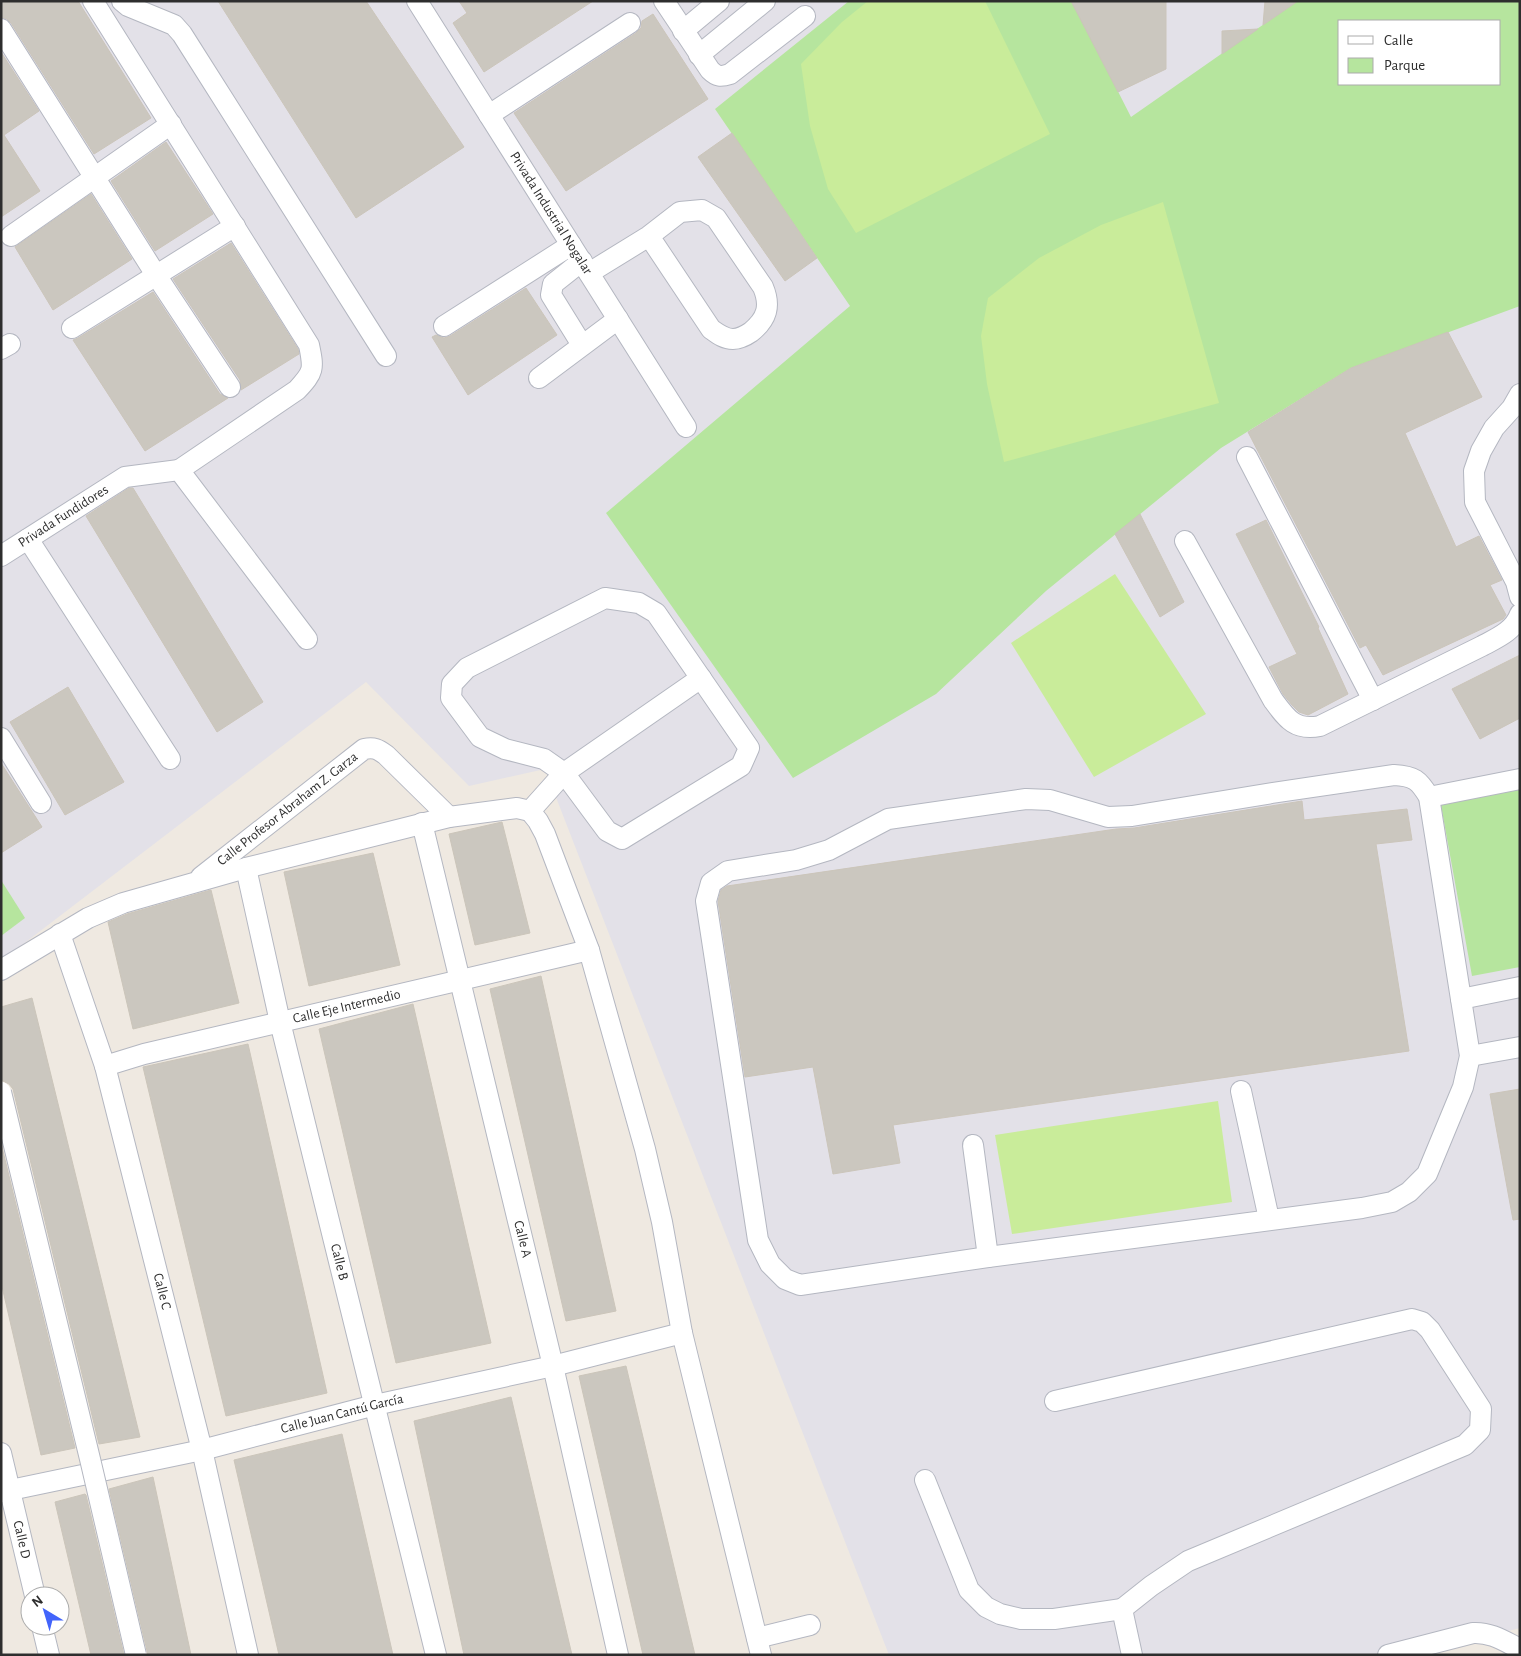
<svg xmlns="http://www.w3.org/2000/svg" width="1521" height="1656" font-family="'Alegreya Sans',sans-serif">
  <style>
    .industrial { fill: #e3e1e8; fill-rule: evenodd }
    .green { fill: #b6e59e; fill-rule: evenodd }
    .pitch { fill: #c9ec9a }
    .building { fill: #cbc7bf; stroke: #cbc5ba }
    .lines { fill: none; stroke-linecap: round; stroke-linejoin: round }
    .minor-casing { stroke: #b4b7c1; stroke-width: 22 }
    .minor { stroke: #fff; stroke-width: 20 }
    .minor-bridge-casing { stroke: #b4b7c1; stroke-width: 22; stroke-linecap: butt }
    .minor-bridge { stroke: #fff; stroke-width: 20 }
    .labels { text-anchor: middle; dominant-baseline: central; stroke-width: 4; stroke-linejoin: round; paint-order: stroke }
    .street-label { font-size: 14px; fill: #2e2e2e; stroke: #fff }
  </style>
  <rect width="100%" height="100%" fill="#efe9e1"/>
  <path class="industrial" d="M1,1h1519v1627l-107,27h-524l-344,-886 -76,17 -103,-104 -365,279zM1340,21h160v63h-160z"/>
  <g class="green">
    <path d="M849,1h223l59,116 166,-116h223v305l-169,62 -130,80 -175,143 -110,103 -143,84 -187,-265 244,-207 -135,-197zM1340,21h160v63h-160z"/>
    <polygon points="1520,785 1520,967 1472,976 1440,800"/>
    <polygon points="1,880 25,918 1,936"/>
  </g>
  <g class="pitch">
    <polygon points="868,1 985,1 1050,134 856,233 828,189 810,126 801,64 842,22"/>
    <polygon points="1163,202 1219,403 1004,462 987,384 981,336 988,298 1039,258 1101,225"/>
    <polygon points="1115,574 1206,714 1094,777 1011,643"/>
    <polygon points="1218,1101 1232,1202 1012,1234 995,1135"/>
  </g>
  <g class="building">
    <polygon points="1,1 78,1 151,118 94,154 11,23 7,19 1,17"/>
    <polygon points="218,1 366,1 464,147 356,218"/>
    <polygon points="459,1 593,1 484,72 453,23 467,13"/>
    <polygon points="1071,1 1166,1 1166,69 1118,92"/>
    <polygon points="1265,1 1298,1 1263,25"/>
    <polygon points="653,14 708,99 566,191 514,113 636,33 641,28 642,21"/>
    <polygon points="1258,29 1222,54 1222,31"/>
    <polygon points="1,52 39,111 4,135 40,191 1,217"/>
    <polygon points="732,133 817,258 785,281 698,157"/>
    <polygon points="166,142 213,214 155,251 111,181"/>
    <polygon points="91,194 132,259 53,310 15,247"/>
    <polygon points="231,243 298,349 299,354 241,390 240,380 173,279"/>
    <polygon points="526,288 557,335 468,395 432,337 436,335 444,338 450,336"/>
    <polygon points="153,292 220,394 228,398 145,451 73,340 78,338"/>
    <polygon points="1448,332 1482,397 1405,433 1456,547 1479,536 1502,580 1490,585 1506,615 1503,619 1383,675 1366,645 1360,648 1248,432 1351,368"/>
    <polygon points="129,488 133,488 263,702 217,732 86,516"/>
    <polygon points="1140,514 1184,602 1160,617 1115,534"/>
    <polygon points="1266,520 1319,627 1318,628 1348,694 1308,715 1299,712 1292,705 1283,694 1269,667 1297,654 1236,534"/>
    <polygon points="1520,655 1520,718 1480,739 1452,689"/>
    <polygon points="68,687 124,782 65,815 10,722"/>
    <polygon points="1,763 42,827 1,853"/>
    <polygon points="1302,801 1304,820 1407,809 1412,840 1376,844 1409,1051 893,1125 900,1163 833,1174 813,1067 745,1077 718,901 721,890 727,886 1116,829 1134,828"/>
    <polygon points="502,822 530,933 475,945 449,834"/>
    <polygon points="373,853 400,965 309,986 284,872"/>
    <polygon points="211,890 239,1003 133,1029 108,922 127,914"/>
    <polygon points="541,976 616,1311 566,1321 490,989"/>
    <polygon points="32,998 140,1437 99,1444 13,1089 9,1084 1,1080 1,1007"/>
    <polygon points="413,1004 491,1343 396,1363 319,1029"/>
    <polygon points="248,1044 327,1393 226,1416 143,1067"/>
    <polygon points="1520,1089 1520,1219 1513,1220 1490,1094"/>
    <polygon points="1,1143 75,1448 41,1455 1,1282"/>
    <polygon points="626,1366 695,1655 643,1655 579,1376"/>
    <polygon points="511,1397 572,1655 464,1655 414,1421"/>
    <polygon points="342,1434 393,1655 279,1655 234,1460"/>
    <polygon points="153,1477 191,1655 148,1655 109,1489"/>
    <polygon points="85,1494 86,1495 124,1655 91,1655 55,1502"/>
  </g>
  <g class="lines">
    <defs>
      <g id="minor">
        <path d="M93,1l216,344c5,24 5,27 -12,45l-118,80"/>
        <polyline points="122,1 128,6 174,25 182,34 386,356"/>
        <path id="s1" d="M417,1l269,426"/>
        <path d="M664,1l46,69c7,7 11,7 20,4l75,-58"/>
        <polyline points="1,29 156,275 230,387"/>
        <polyline points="683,31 719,1"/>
        <polyline points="699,55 765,1"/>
        <polyline points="489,115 630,23"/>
        <polyline points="11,236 171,124"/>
        <polyline points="582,261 553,284 551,295 582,345"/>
        <path d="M589,273l60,-37 31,-24 22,-2 14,8 47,69c8,19 4,32 -12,45 -6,4 -11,7 -18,7 -9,0 -15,-5 -22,-10l-62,-93"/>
        <polyline points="444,326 571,245"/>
        <polyline points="72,328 235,226"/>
        <polyline points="1,349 10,344"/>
        <polyline points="539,378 618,319"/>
        <polyline points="1520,394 1512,408 1494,428 1481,451 1474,471 1475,502 1516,582 1520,597"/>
        <polyline points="1247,457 1373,700"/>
        <polyline points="28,539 170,759"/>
        <path d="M1185,541l88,159c14,19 22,31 47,26l162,-80c15,-8 32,-15 38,-32"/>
        <path id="s2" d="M1,556l124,-79 54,-7 128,169"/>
        <polygon points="605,598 639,603 656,613 749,748 741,766 622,839 607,831 564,773 544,759 505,749 480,737 451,698 452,684 467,668"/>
        <polyline points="1,738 41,803"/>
        <path d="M1394,775c20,1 25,5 35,22l41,259 -7,31 -36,87 -18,18 -17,10 -30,6 -374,49 -188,28 -15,-6 -15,-15 -12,-24 -52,-339 5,-18 17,-12 68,-11 33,-10 59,-31 138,-20 24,1 58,17 24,-1 140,-23z"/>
        <polyline points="1429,797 1520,779"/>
        <polyline points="530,811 538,821 545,834 589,950 645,1149 662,1222 682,1333 761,1655"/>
        <polyline points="530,811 564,773 701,678"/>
        <path id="s3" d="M422,823l131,543 65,289"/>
        <path id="s4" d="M246,868l34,154 156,633"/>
        <path id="s5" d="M201,877l163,-128c10,-2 14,0 22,6l63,62"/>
        <path id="s6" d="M60,934l45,132 97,384 46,205"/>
        <polyline points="1,970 88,918 123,903 246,868 449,817 517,808 530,811"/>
        <polyline points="1461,999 1520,987"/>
        <polyline points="1470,1056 1520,1047"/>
        <path id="s7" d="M105,1066l39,-12 445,-104"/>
        <polyline points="1241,1091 1269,1219"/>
        <polyline points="973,1145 988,1257"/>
        <polyline points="1055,1401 1412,1319 1422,1322 1430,1330 1481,1409 1480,1430 1465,1445 1188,1561 1151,1586 1122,1609 1132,1655"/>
        <path id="s8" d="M1,1453l34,143"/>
        <polyline points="925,1480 969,1590 986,1607 1000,1614 1021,1619 1054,1619 1122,1609"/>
        <path id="s9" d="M1,1492l201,-42 173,-45 178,-39 129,-33"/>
        <polyline points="42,1626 49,1655"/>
        <polyline points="757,1638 810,1625"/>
        <path d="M1388,1655l85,-22c18,-1 31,8 47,16"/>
      </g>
    </defs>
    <use href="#minor" class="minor-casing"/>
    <use href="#minor" class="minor"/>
    <defs>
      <polyline id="minor-bridge" points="1,1092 90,1459 136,1655"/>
    </defs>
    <use href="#minor-bridge" class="minor-bridge-casing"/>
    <use href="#minor-bridge" class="minor-bridge"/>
  </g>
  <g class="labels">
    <g class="street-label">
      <text stroke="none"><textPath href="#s1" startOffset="251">Privada Industrial Nogalar</textPath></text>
      <text stroke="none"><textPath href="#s2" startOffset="74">Privada Fundidores</textPath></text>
      <text stroke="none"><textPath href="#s5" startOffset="110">Calle Profesor Abraham Z. Garza</textPath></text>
      <text stroke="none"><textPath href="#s7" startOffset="249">Calle Eje Intermedio</textPath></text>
      <text stroke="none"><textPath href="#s3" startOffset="428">Calle A</textPath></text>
      <text stroke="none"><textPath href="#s4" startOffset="405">Calle B</textPath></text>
      <text stroke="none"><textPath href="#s6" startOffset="372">Calle C</textPath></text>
      <text stroke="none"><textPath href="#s9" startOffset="350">Calle Juan Cantú García</textPath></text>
      <text stroke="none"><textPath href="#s8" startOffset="89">Calle D</textPath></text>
    </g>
  </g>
  <rect width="1521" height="1656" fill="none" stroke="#2e2e2e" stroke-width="5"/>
  <rect x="1338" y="20" width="162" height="65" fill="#ffffff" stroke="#ababab"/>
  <rect x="1348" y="36" width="25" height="8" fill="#ffffff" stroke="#ababab"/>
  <text x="1384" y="45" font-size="15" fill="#2e2e2e">Calle</text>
  <rect x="1348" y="58" width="25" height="15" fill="#b6e59e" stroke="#ababab"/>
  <text x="1384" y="70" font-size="15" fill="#2e2e2e">Parque</text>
  <g transform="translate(45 1611) rotate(322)"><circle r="24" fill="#ffffff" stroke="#ababab"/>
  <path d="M0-4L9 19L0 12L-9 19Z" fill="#4264fb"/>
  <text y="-8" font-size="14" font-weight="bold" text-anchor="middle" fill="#2e2e2e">N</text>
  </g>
</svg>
